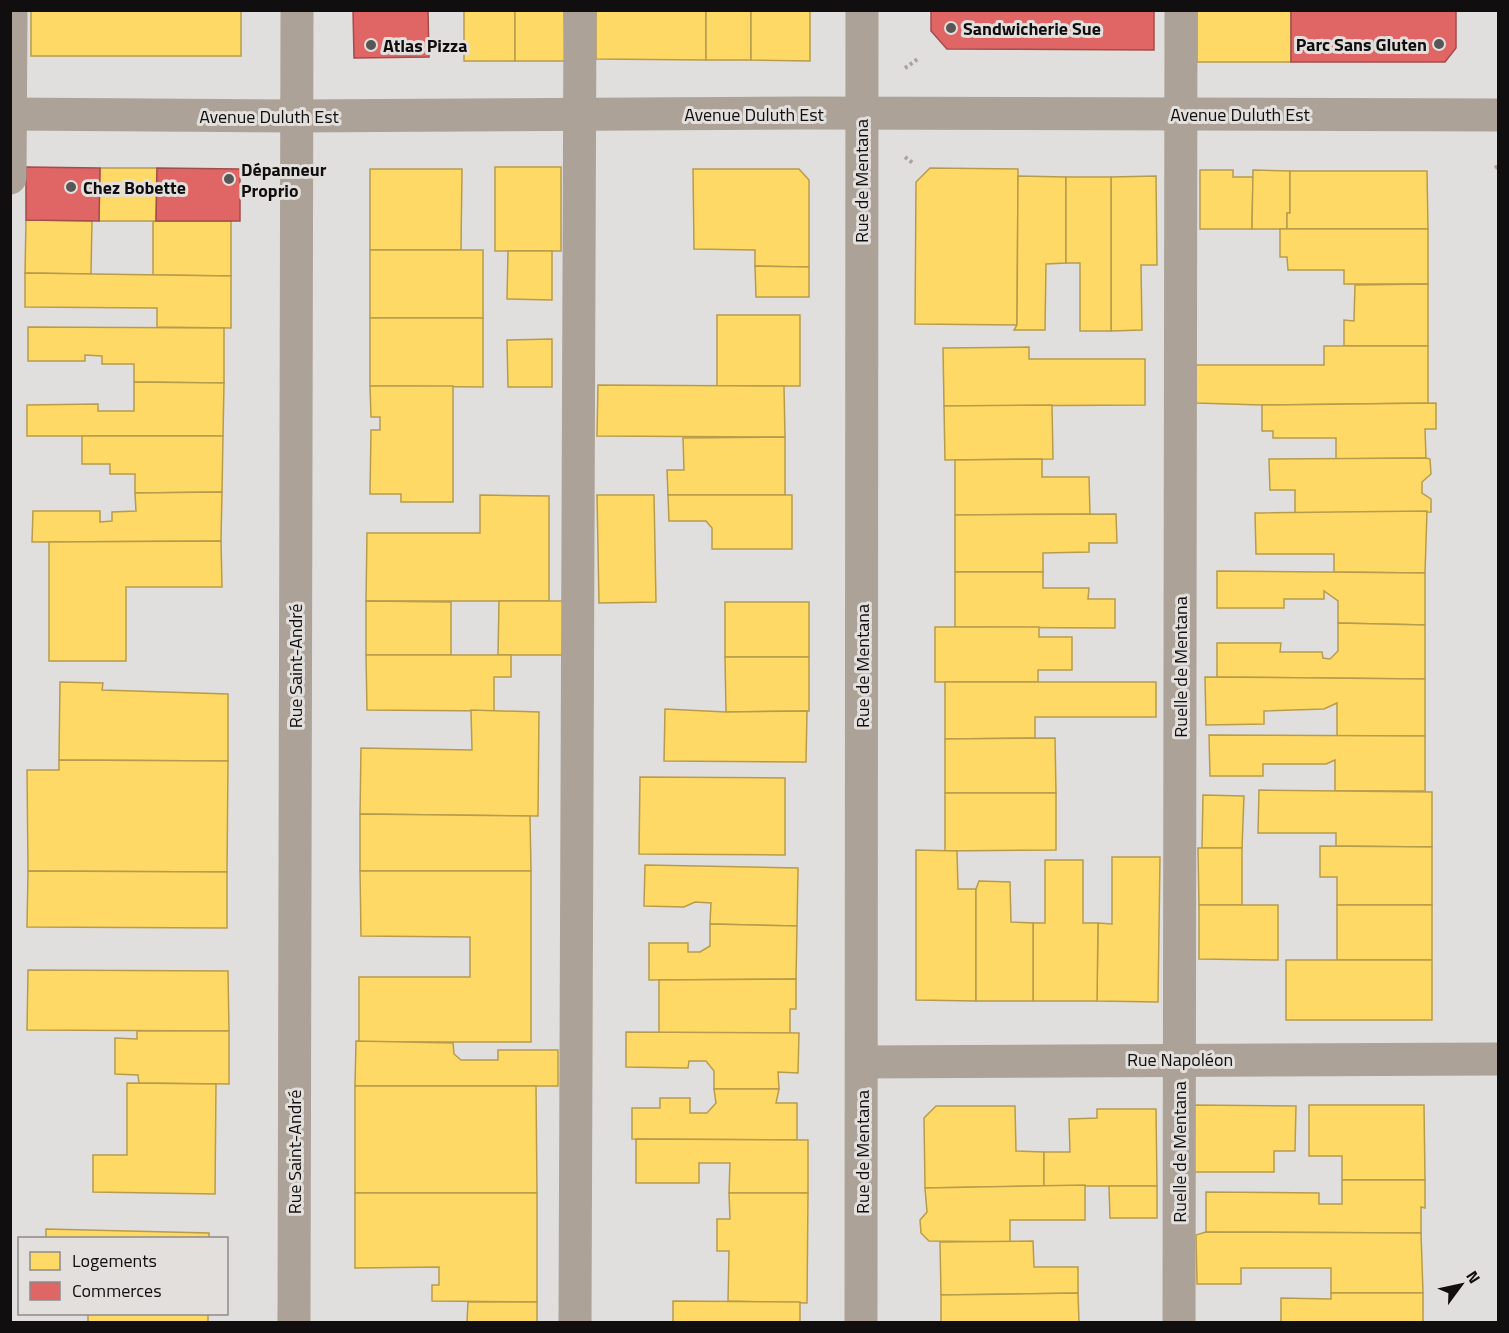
<svg xmlns="http://www.w3.org/2000/svg" width="1509" height="1333" font-family="'Titillium Web',sans-serif">
  <style>
    .homes { fill: #ffd966; stroke: #b79c4c; stroke-width: 1.5 }
    .shops { fill: #e06666; stroke: #a24c4c; stroke-width: 1.5 }
    .lines { fill: none; stroke-linecap: round; stroke-linejoin: round }
    .path { stroke: #aaa39c; stroke-width: 4; stroke-dasharray: 3 3; stroke-linecap: butt }
    .minor { stroke: #aca297; stroke-width: 33 }
    .poi-dot { fill: #595756; stroke: #e2dfdc; stroke-width: 2 }
    .labels { text-anchor: middle; dominant-baseline: central; stroke-width: 6; stroke-linejoin: round; paint-order: stroke }
    .poi-label { font-size: 18px; font-weight: bold; fill: #100e0e; stroke: #e2dfdc; text-anchor: start }
    .street-label { font-size: 18px; fill: #100e0e; stroke: #e2dfdc }
  </style>
  <rect width="100%" height="100%" fill="#e1dfdd"/>
  <g class="homes">
    <rect x="31" y="10" width="210" height="46"/>
    <rect x="464" y="10" width="51" height="51"/>
    <polygon points="515,10 564,10 565,61 515,61"/>
    <polygon points="596,10 706,10 706,60 596,59"/>
    <rect x="706" y="10" width="45" height="50"/>
    <polygon points="751,10 810,10 810,61 751,60"/>
    <rect x="1197" y="10" width="94" height="52"/>
    <rect x="495" y="167" width="66" height="84"/>
    <polygon points="100,168 157,168 156,221 99,221"/>
    <polygon points="930,168 1018,169 1017,325 915,324 916,182"/>
    <polygon points="370,169 462,169 461,250 370,250"/>
    <polygon points="693,169 799,169 809,180 809,267 755,266 755,250 694,249"/>
    <polygon points="1200,170 1233,170 1233,177 1253,177 1252,229 1200,229"/>
    <polygon points="1253,170 1290,171 1290,213 1287,213 1287,229 1252,229"/>
    <polygon points="1290,171 1427,171 1428,229 1287,229 1287,213 1290,213"/>
    <polygon points="1018,176 1066,177 1066,263 1046,264 1045,330 1014,330 1017,325"/>
    <polygon points="1156,176 1157,265 1141,265 1142,330 1111,331 1111,177"/>
    <polygon points="1066,177 1111,177 1111,331 1080,331 1080,263 1066,263"/>
    <polygon points="26,220 92,221 91,274 25,273"/>
    <polygon points="156,221 231,221 231,276 153,275 153,222"/>
    <polygon points="1280,229 1428,229 1428,284 1344,284 1344,270 1288,270 1287,257 1280,257"/>
    <rect x="370" y="250" width="113" height="68"/>
    <polygon points="508,251 552,251 552,300 507,299"/>
    <polygon points="755,266 809,267 809,297 756,297"/>
    <polygon points="25,273 231,276 231,328 157,327 157,308 25,307"/>
    <polygon points="1428,284 1428,346 1344,346 1344,320 1354,321 1355,285"/>
    <rect x="717" y="315" width="83" height="71"/>
    <polygon points="370,318 483,318 483,387 370,386"/>
    <polygon points="28,327 224,328 224,383 134,382 134,364 102,364 102,356 85,355 85,361 28,361"/>
    <polygon points="552,339 552,387 508,387 507,340"/>
    <polygon points="1324,346 1428,346 1428,403 1262,405 1196,403 1196,365 1324,365"/>
    <polygon points="1029,347 1029,359 1145,359 1145,405 944,406 943,348"/>
    <polygon points="134,382 224,383 223,436 27,436 27,405 98,404 98,411 134,411"/>
    <polygon points="598,385 784,386 785,437 597,436"/>
    <polygon points="370,386 453,386 453,502 401,502 401,494 370,494 371,430 380,430 380,417 371,417"/>
    <polygon points="1436,403 1436,429 1425,429 1426,458 1336,459 1336,438 1273,438 1273,431 1262,431 1262,405"/>
    <polygon points="1052,405 1053,459 945,460 944,406"/>
    <polygon points="82,436 223,436 222,492 135,493 135,474 110,474 110,464 82,464"/>
    <polygon points="785,437 785,495 668,495 667,470 684,470 683,438"/>
    <polygon points="1426,458 1430,459 1431,474 1422,482 1422,493 1431,499 1431,512 1295,513 1295,490 1270,490 1269,459"/>
    <polygon points="1042,459 1042,477 1089,477 1090,514 955,515 955,460"/>
    <polygon points="222,492 221,541 32,542 33,511 100,511 100,522 112,521 112,512 136,511 135,493"/>
    <polygon points="480,495 549,496 549,601 366,601 367,533 480,533"/>
    <polygon points="597,495 654,495 656,602 599,603"/>
    <polygon points="668,495 792,495 792,549 712,549 712,528 706,521 669,521"/>
    <polygon points="1427,511 1425,573 1334,572 1334,554 1256,554 1255,513"/>
    <polygon points="1116,514 1117,543 1089,543 1089,552 1043,553 1043,572 955,572 955,515"/>
    <polygon points="221,541 222,587 126,587 126,661 49,661 49,542"/>
    <polygon points="1217,571 1425,573 1425,625 1338,623 1338,601 1324,591 1324,599 1284,599 1284,608 1217,608"/>
    <polygon points="955,572 1043,572 1043,588 1089,588 1088,599 1115,599 1115,628 955,627"/>
    <polygon points="366,601 451,602 451,655 366,655"/>
    <polygon points="499,601 564,601 563,655 498,655"/>
    <rect x="725" y="602" width="84" height="55"/>
    <polygon points="1338,623 1425,625 1425,679 1217,677 1217,643 1281,643 1280,652 1322,652 1323,658 1330,659 1338,651"/>
    <polygon points="935,627 1039,627 1039,637 1072,637 1072,670 1038,670 1038,682 935,682"/>
    <polygon points="366,655 511,655 511,677 494,677 494,711 367,710"/>
    <polygon points="725,657 809,657 809,711 726,712"/>
    <polygon points="1205,677 1425,679 1425,736 1337,736 1337,703 1324,709 1264,711 1264,724 1206,725"/>
    <polygon points="60,682 103,683 102,690 228,694 228,761 59,760"/>
    <polygon points="945,682 1156,682 1156,717 1035,717 1035,738 945,739"/>
    <polygon points="665,709 726,712 807,711 806,762 664,761"/>
    <polygon points="471,710 539,712 538,816 360,814 361,748 472,750"/>
    <polygon points="1209,735 1425,736 1425,791 1335,791 1335,760 1326,764 1263,764 1263,776 1210,776"/>
    <polygon points="1055,738 1056,793 945,793 945,739"/>
    <polygon points="59,760 228,761 227,872 28,871 27,770 59,770"/>
    <polygon points="640,777 785,778 785,855 639,854"/>
    <polygon points="1259,790 1432,792 1432,847 1336,846 1336,833 1258,833"/>
    <polygon points="945,793 1056,793 1056,850 945,851"/>
    <polygon points="1203,795 1244,796 1242,848 1202,848"/>
    <polygon points="360,814 530,816 531,871 360,871"/>
    <polygon points="1320,846 1432,847 1432,905 1337,905 1337,877 1320,877"/>
    <polygon points="1198,848 1242,848 1242,905 1199,905"/>
    <polygon points="916,850 957,851 958,889 976,889 976,1001 916,1000"/>
    <polygon points="1112,857 1160,857 1158,1002 1097,1001 1098,923 1112,924"/>
    <polygon points="1045,860 1083,860 1083,923 1098,923 1097,1001 1033,1001 1033,923 1045,923"/>
    <polygon points="645,865 798,868 797,926 710,924 711,903 695,902 684,907 644,906"/>
    <polygon points="28,871 227,872 227,928 27,927"/>
    <polygon points="360,871 531,871 531,1042 359,1042 359,977 470,977 470,937 361,936"/>
    <polygon points="979,881 1010,882 1011,922 1033,923 1033,1001 976,1001 976,889"/>
    <polygon points="1199,905 1278,905 1278,960 1199,959"/>
    <rect x="1337" y="905" width="95" height="55"/>
    <polygon points="710,924 797,926 796,979 649,980 649,943 688,943 688,952 700,952 710,946"/>
    <rect x="1286" y="960" width="146" height="60"/>
    <polygon points="28,970 228,971 229,1031 27,1030"/>
    <polygon points="796,979 796,1009 790,1009 790,1033 659,1033 659,980"/>
    <polygon points="137,1031 229,1031 229,1084 139,1083 138,1075 115,1074 115,1038 137,1039"/>
    <polygon points="626,1032 799,1033 798,1073 778,1072 779,1089 714,1089 714,1071 706,1061 689,1061 688,1068 626,1067"/>
    <polygon points="356,1041 453,1043 454,1054 461,1060 498,1060 498,1050 558,1050 558,1086 355,1086"/>
    <polygon points="127,1083 216,1084 215,1194 93,1192 93,1155 127,1155"/>
    <polygon points="355,1086 536,1086 537,1193 355,1193"/>
    <polygon points="714,1089 779,1089 776,1103 797,1103 797,1140 632,1139 632,1108 660,1108 660,1098 690,1098 690,1113 707,1113 716,1103"/>
    <polygon points="1194,1105 1296,1106 1295,1151 1274,1151 1274,1172 1194,1172"/>
    <polygon points="1309,1105 1424,1105 1425,1180 1342,1180 1342,1156 1309,1156"/>
    <polygon points="936,1106 1015,1106 1016,1151 1044,1152 1044,1186 925,1188 924,1118"/>
    <polygon points="1097,1109 1156,1109 1157,1186 1044,1186 1044,1152 1070,1152 1069,1119 1097,1118"/>
    <polygon points="636,1139 808,1140 808,1193 729,1193 730,1163 699,1163 699,1183 636,1183"/>
    <polygon points="1342,1180 1425,1180 1425,1208 1421,1207 1421,1233 1206,1232 1206,1192 1319,1193 1319,1204 1342,1204"/>
    <polygon points="1085,1185 1085,1220 1010,1220 1010,1242 929,1241 921,1233 920,1220 927,1212 925,1188"/>
    <polygon points="1109,1186 1157,1186 1157,1218 1110,1218"/>
    <polygon points="355,1193 537,1193 537,1302 432,1301 432,1285 439,1285 439,1267 355,1268"/>
    <polygon points="729,1193 808,1193 807,1303 728,1301 729,1251 717,1251 717,1219 730,1219"/>
    <polygon points="46,1229 209,1233 209,1238 46,1238"/>
    <polygon points="1206,1232 1421,1233 1423,1293 1331,1293 1331,1268 1241,1268 1241,1284 1197,1284 1196,1235"/>
    <polygon points="1033,1241 1034,1267 1078,1267 1078,1293 941,1295 940,1242"/>
    <polygon points="1078,1293 1079,1322 941,1322 941,1295"/>
    <polygon points="1331,1293 1423,1293 1423,1322 1281,1322 1281,1298 1331,1299"/>
    <polygon points="673,1301 800,1302 800,1322 673,1322"/>
    <polygon points="468,1302 537,1302 537,1322 467,1322"/>
    <rect x="88" y="1314" width="120" height="8"/>
  </g>
  <g class="shops">
    <polygon points="353,10 428,10 429,57 354,58"/>
    <polygon points="931,10 1154,10 1154,50 947,49 931,31"/>
    <polygon points="1291,10 1456,10 1456,48 1445,62 1291,62"/>
    <polygon points="26,167 100,168 99,221 26,220"/>
    <polygon points="157,168 240,169 240,221 156,221"/>
  </g>
  <g class="lines">
    <g class="path">
      <polyline points="905,68 919,58"/>
      <polyline points="905,157 914,164"/>
      <polyline points="1495,168 1498,166"/>
    </g>
    <g class="minor">
      <polyline points="10,114 296,116 804,113 1498,115"/>
      <polyline points="10,178 11,10"/>
      <polyline points="862,1062 1498,1059"/>
      <polyline points="294,1322 297,10"/>
      <polyline points="575,1322 580,10"/>
      <polyline points="861,1322 862,10"/>
      <polyline points="1179,1322 1181,10"/>
    </g>
  </g>
  <g class="poi-dot">
    <circle cx="951" cy="28" r="6"/>
    <circle cx="1439" cy="44" r="6"/>
    <circle cx="371" cy="45" r="6"/>
    <circle cx="229" cy="179" r="6"/>
    <circle cx="71" cy="187" r="6"/>
  </g>
  <g class="labels">
    <g class="poi-label">
      <text x="963" y="28">Sandwicherie Sue</text>
      <text x="1427" y="44" text-anchor="end">Parc Sans Gluten</text>
      <text x="383" y="45">Atlas Pizza</text>
      <text x="241" y="169">Dépanneur<tspan x="241" dy="21">Proprio</tspan></text>
      <text x="83" y="187">Chez Bobette</text>
    </g>
    <g class="street-label">
      <text x="754" y="114">Avenue Duluth Est</text>
      <text x="1240" y="114">Avenue Duluth Est</text>
      <text x="269" y="116">Avenue Duluth Est</text>
      <text transform="translate(861 181) rotate(-90)">Rue de Mentana</text>
      <text transform="translate(295 666) rotate(-90)">Rue Saint-André</text>
      <text transform="translate(862 666) rotate(-90)">Rue de Mentana</text>
      <text transform="translate(1180 667) rotate(-90)">Ruelle de Mentana</text>
      <text x="1180" y="1059">Rue Napoléon</text>
      <text transform="translate(294 1152) rotate(-90)">Rue Saint-André</text>
      <text transform="translate(862 1152) rotate(-90)">Rue de Mentana</text>
      <text transform="translate(1179 1152) rotate(-90)">Ruelle de Mentana</text>
    </g>
  </g>
  <rect width="1509" height="1333" fill="none" stroke="#100e0e" stroke-width="24"/>
  <rect x="18" y="1237" width="210" height="78" fill="#e2dfdc" stroke="#8e8b8a" stroke-width="1.5"/>
  <rect x="30" y="1252" width="30" height="18" fill="#ffd966" stroke="#8e8b8a" stroke-width="1.5"/>
  <text x="72" y="1267" font-size="18" fill="#100e0e">Logements</text>
  <rect x="30" y="1282" width="30" height="18" fill="#e06666" stroke="#8e8b8a" stroke-width="1.5"/>
  <text x="72" y="1297" font-size="18" fill="#100e0e">Commerces</text>
  <g transform="translate(1461 1285) rotate(57)" stroke="#e2dfdc" stroke-width="4.5" paint-order="stroke">
  <path d="M0-4.5L10 22L0 15L-10 22Z" fill="#100e0e"/>
  <text y="-9" font-size="16" font-weight="bold" text-anchor="middle" fill="#100e0e">N</text>
  </g>
</svg>
